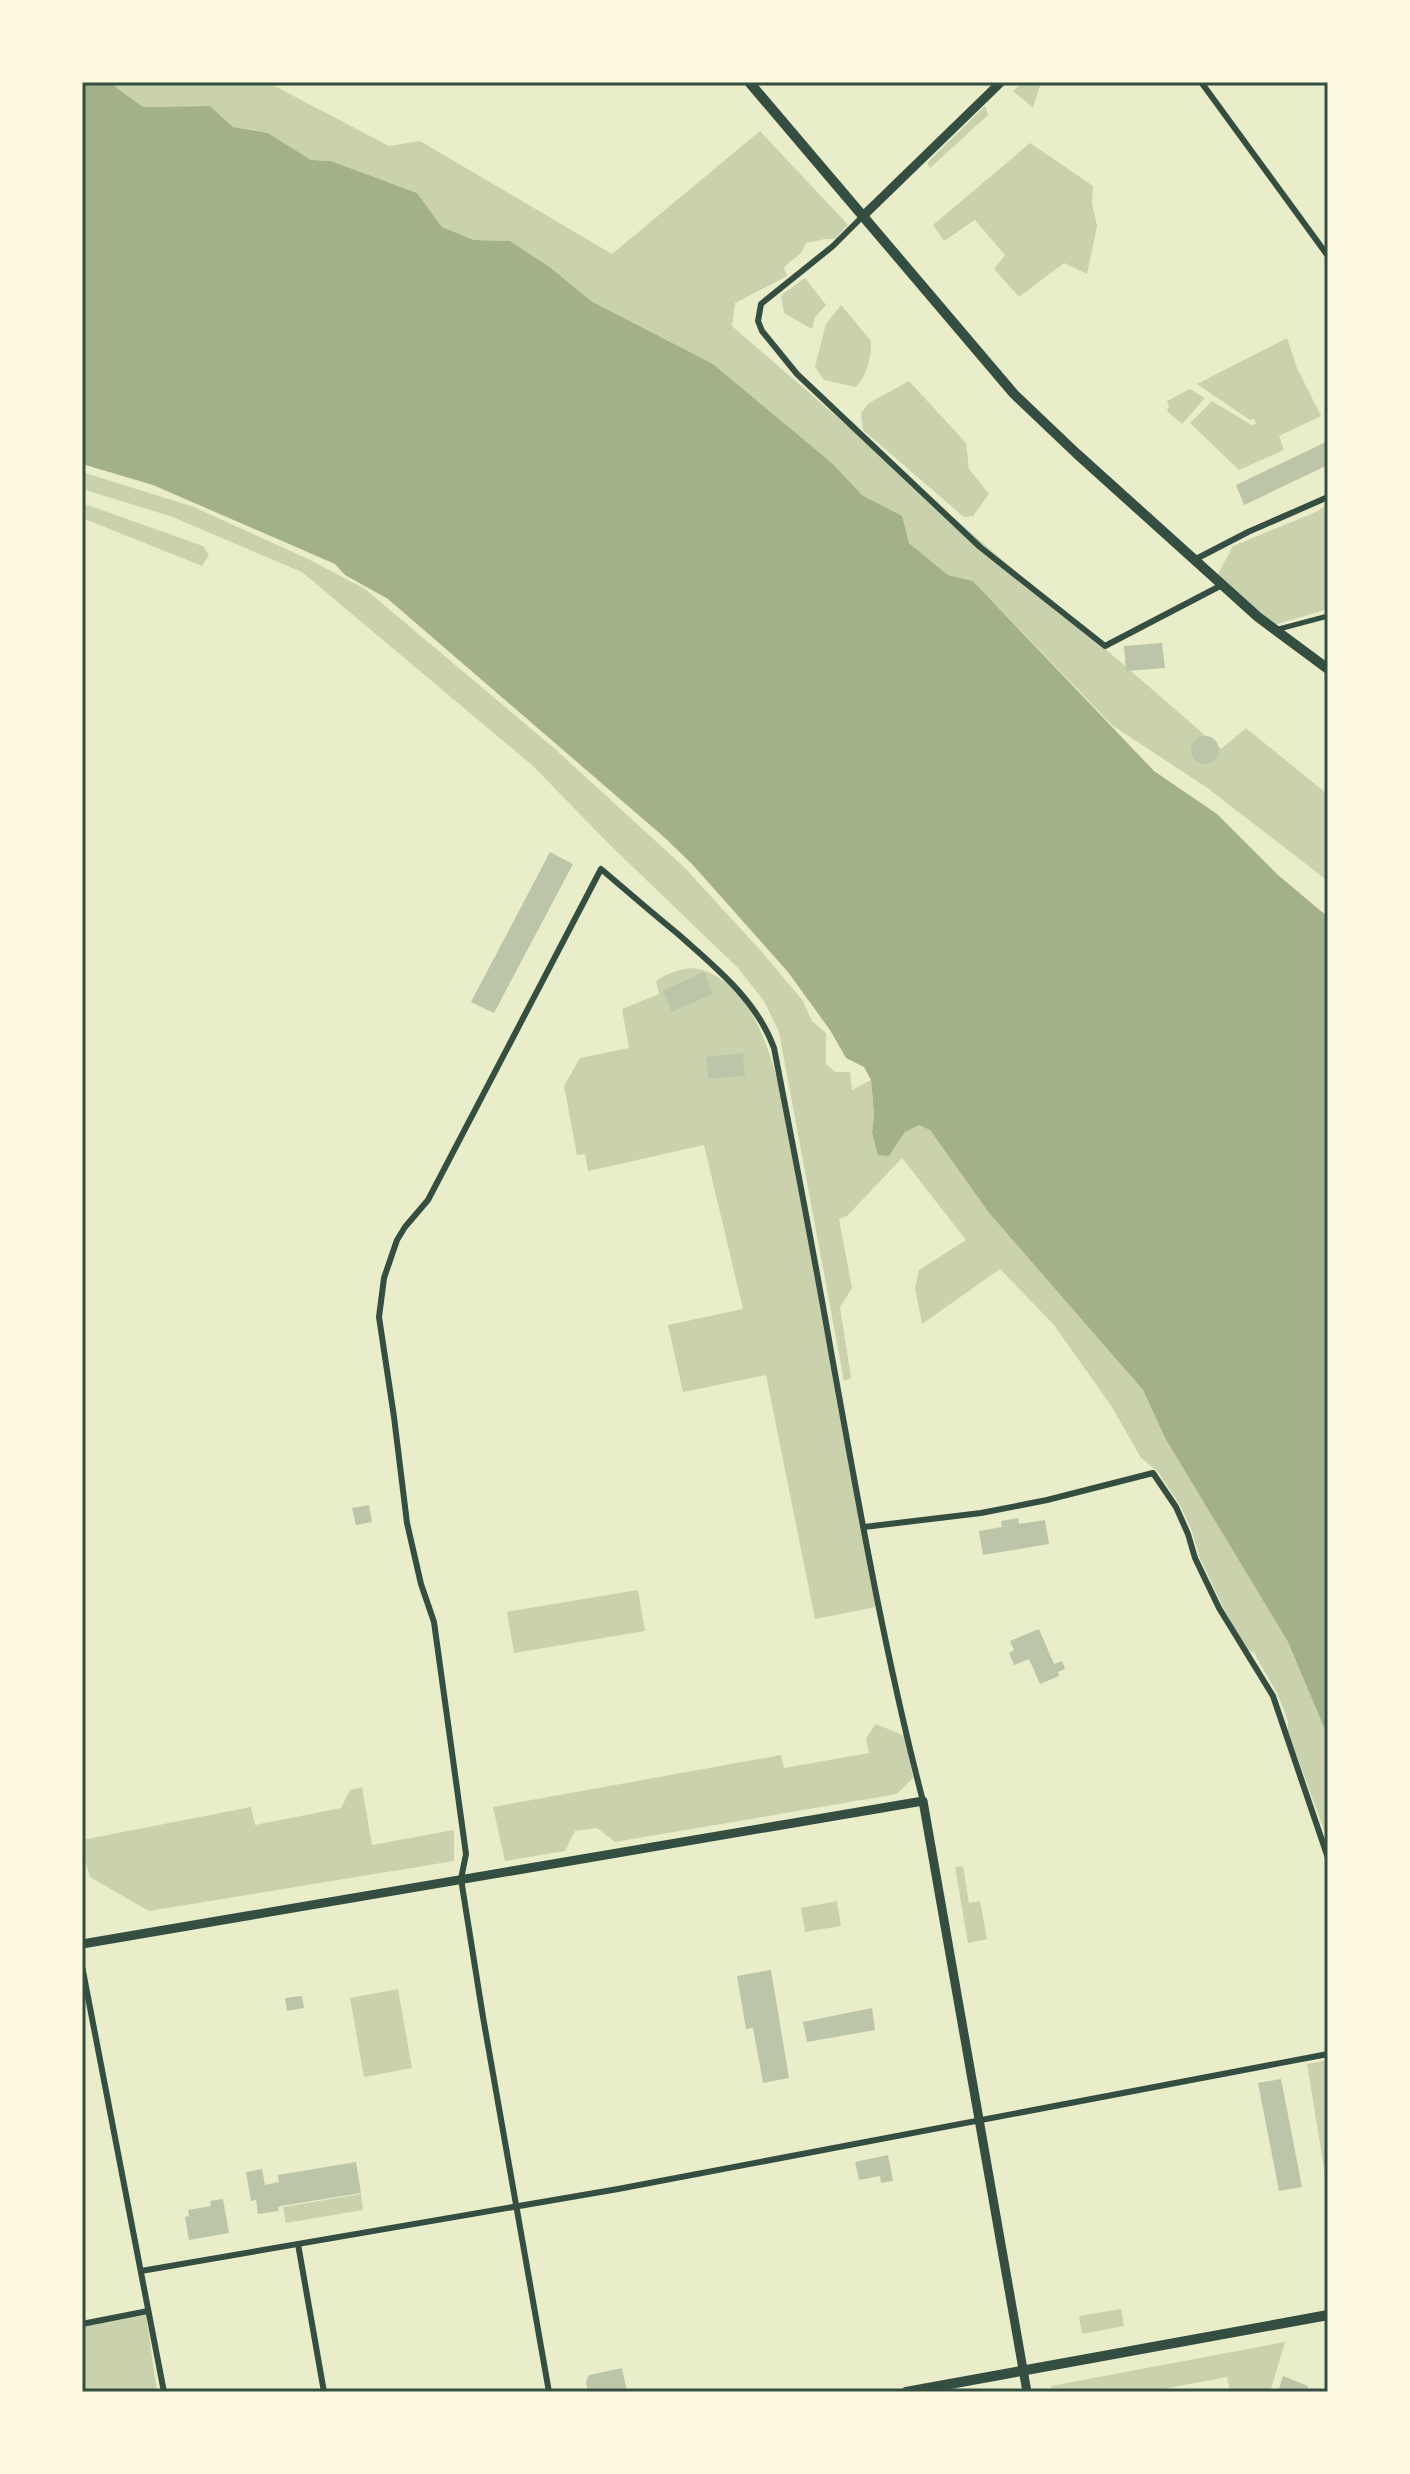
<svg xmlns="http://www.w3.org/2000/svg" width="1410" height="2474" font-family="'Exo 2',sans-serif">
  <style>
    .green { fill: #cad2ad }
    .water { fill: #a3b18a }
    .building { fill: #bcc5a7 }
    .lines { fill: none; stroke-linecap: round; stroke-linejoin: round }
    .pedestrian { stroke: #344e41; stroke-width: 5 }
    .minor { stroke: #344e41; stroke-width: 6 }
    .secondary { stroke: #344e41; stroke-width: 9 }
    .primary { stroke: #344e41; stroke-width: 10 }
    .neatline { fill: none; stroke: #344e41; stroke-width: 3 }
  </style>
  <rect width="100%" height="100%" fill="#e9edc9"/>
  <g class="green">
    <polygon points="109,82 267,82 389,146 420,141 612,254 760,131 848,225 835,239 825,239 806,243 801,253 784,267 787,276 735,303 732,326 1221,749 1246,728 1326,793 1328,799 1328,881 1206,787 1112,725 973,581 948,575 909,543 901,516 862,495 832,463 713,364 591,301 551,268 510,241 474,240 442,227 417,193 331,161 311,160 268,133 233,127 210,106 143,107"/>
    <polygon points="1023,82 1041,82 1033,108 1013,91"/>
    <polygon points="985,106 988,115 930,168 927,163"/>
    <polygon points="1030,143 1093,186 1092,203 1097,226 1087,274 1064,263 1019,297 994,269 1005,255 975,220 944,241 933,225"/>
    <polygon points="805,278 826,305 815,317 812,329 784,313 781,295"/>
    <path d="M841,305l30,36c0,18 -3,32 -15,46l-32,-7 -9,-13 11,-43z"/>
    <polygon points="1287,338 1297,368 1321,416 1279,436 1284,450 1239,470 1190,423 1212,401 1251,425 1256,424 1254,419 1250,420 1197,384"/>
    <polygon points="909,381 966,443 969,469 989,494 973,516 964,517 863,430 861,413 869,403"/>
    <polygon points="1190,389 1205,398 1182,424 1167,411 1169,406 1167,401"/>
    <polygon points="82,472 194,507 310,560 365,589 555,749 684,867 761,951 803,1001 812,1021 826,1033 826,1064 835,1072 850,1072 852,1090 871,1080 874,1113 872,1134 889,1156 905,1132 920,1124 930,1130 989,1213 1143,1390 1165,1438 1288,1642 1328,1737 1328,1841 1288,1731 1288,1721 1277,1693 1254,1653 1246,1649 1223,1607 1199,1556 1192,1531 1180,1505 1158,1472 1141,1458 1112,1407 1054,1325 1000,1269 922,1324 915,1288 919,1270 966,1240 902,1158 847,1216 839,1219 852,1288 840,1307 851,1378 844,1381 779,1032 764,1001 738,968 609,844 533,766 302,572 170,516 82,489"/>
    <polygon points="82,503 203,546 209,555 202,566 82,518"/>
    <polygon points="1328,504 1328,609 1274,625 1218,574 1233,546 1316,512"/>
    <path d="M694,968c65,12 81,104 95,158l92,480 -66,13 -49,-244 -83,17 -15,-67 75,-16 -39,-164 -116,26 -3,-17 -8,1 -13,-69 16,-28 49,-10 -7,-39 37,-15 -3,-13c11,-8 24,-12 38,-13z"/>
    <polygon points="638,1590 645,1631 514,1653 507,1612"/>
    <polygon points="876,1724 905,1736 913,1778 897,1794 615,1842 597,1828 575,1831 565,1851 505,1861 493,1807 781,1755 784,1768 869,1753 866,1738"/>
    <polygon points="362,1787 372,1845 454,1830 454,1861 149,1911 90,1877 82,1851 82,1840 251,1807 255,1825 341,1808 350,1790"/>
    <polygon points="963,1866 969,1903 980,1901 987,1939 968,1943 955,1867"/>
    <polygon points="837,1901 841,1926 805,1932 801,1908"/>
    <polygon points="398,1989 412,2068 364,2077 350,1998"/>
    <polygon points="1328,2060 1328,2192 1307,2064"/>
    <polygon points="361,2194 363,2210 286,2223 283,2207"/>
    <polygon points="1121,2309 1124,2326 1082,2334 1079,2316"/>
    <polygon points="146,2315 157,2392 82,2392 82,2327"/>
    <polygon points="1285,2342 1270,2392 1230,2392 1227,2377 1147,2392 1052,2392 1051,2386"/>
  </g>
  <polygon class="water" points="82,82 109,82 143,107 210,106 233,127 268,133 311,160 331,161 417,193 442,227 474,240 510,241 551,268 591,301 713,364 832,463 862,495 902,516 909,543 948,575 973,581 1154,771 1217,814 1278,875 1328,917 1328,1737 1288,1642 1165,1438 1143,1390 989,1213 930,1130 919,1125 905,1132 889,1156 878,1155 872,1133 874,1113 871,1080 864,1067 846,1058 830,1030 788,972 692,864 664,837 388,599 345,575 335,564 153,485 82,464"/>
  <g class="building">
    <polygon points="1328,441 1328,465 1244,505 1236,485"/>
    <polygon points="1162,643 1165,668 1126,671 1124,646"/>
    <circle cx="1205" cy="750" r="14"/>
    <polygon points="550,852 573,864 494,1013 471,1002"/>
    <polygon points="704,972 713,994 672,1012 663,991"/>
    <polygon points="743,1053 745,1076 708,1079 706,1057"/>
    <polygon points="369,1505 372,1522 356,1525 352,1508"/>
    <polygon points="1018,1518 1019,1524 1045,1520 1049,1544 983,1555 979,1531 1002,1527 1001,1521"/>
    <polygon points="1039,1629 1054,1664 1062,1661 1065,1669 1058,1672 1059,1676 1040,1684 1029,1659 1014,1665 1009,1653 1014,1650 1010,1641"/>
    <polygon points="771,1970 789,2078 763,2083 753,2028 746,2029 737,1976"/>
    <polygon points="302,1996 304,2008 287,2011 285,1998"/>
    <polygon points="872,2008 875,2030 807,2042 803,2022"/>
    <polygon points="1281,2079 1302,2187 1279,2191 1258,2083"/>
    <polygon points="888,2155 893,2181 881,2183 880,2176 859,2180 855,2162"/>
    <polygon points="356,2162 361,2193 281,2206 278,2207 279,2211 258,2214 256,2200 251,2201 246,2172 262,2169 265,2185 279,2182 278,2175"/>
    <polygon points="223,2199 229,2233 189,2240 185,2217 189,2216 188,2210 211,2206 210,2201"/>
    <polygon points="622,2368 627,2392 588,2392 586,2382 589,2375"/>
    <polygon points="1283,2376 1308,2386 1306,2392 1278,2392"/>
  </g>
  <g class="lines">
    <polyline class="pedestrian" points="1275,630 1328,616"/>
    <g class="minor">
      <polyline points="1201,82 1328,256"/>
      <polyline points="862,217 833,246 761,304 758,321 762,331 797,374 980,547 1105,646 1222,585"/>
      <polyline points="1194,560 1248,532 1328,497"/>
      <polyline points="864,1527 981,1513 1047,1500 1153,1473 1176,1507 1188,1534 1195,1558 1219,1608 1273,1696 1328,1858"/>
      <polyline points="82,1966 164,2392"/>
      <polyline points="298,2244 324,2392"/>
      <polyline points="141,2271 618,2189 1328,2054"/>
      <polyline points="82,2324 148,2311"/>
      <path d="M549,2392l-66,-375 -22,-138 5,-25 -32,-232 -13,-38 -14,-61 -13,-106 -15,-100 5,-39 13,-38 8,-13 23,-27 173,-331c26,22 51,44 77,65 37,33 78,65 96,114 20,103 40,205 58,309 27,149 53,298 91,444"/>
    </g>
    <g class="secondary">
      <polyline points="862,217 1001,82"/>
      <polyline points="82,1944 923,1801 1027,2392"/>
    </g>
    <g class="primary">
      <polyline points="749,82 1014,394 1076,453 1258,617 1328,669"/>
      <polyline points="906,2392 1328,2315"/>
    </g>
  </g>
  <rect width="1410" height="2474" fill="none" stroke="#fefae0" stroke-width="168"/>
  <rect x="84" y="84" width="1242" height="2306" class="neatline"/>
</svg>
